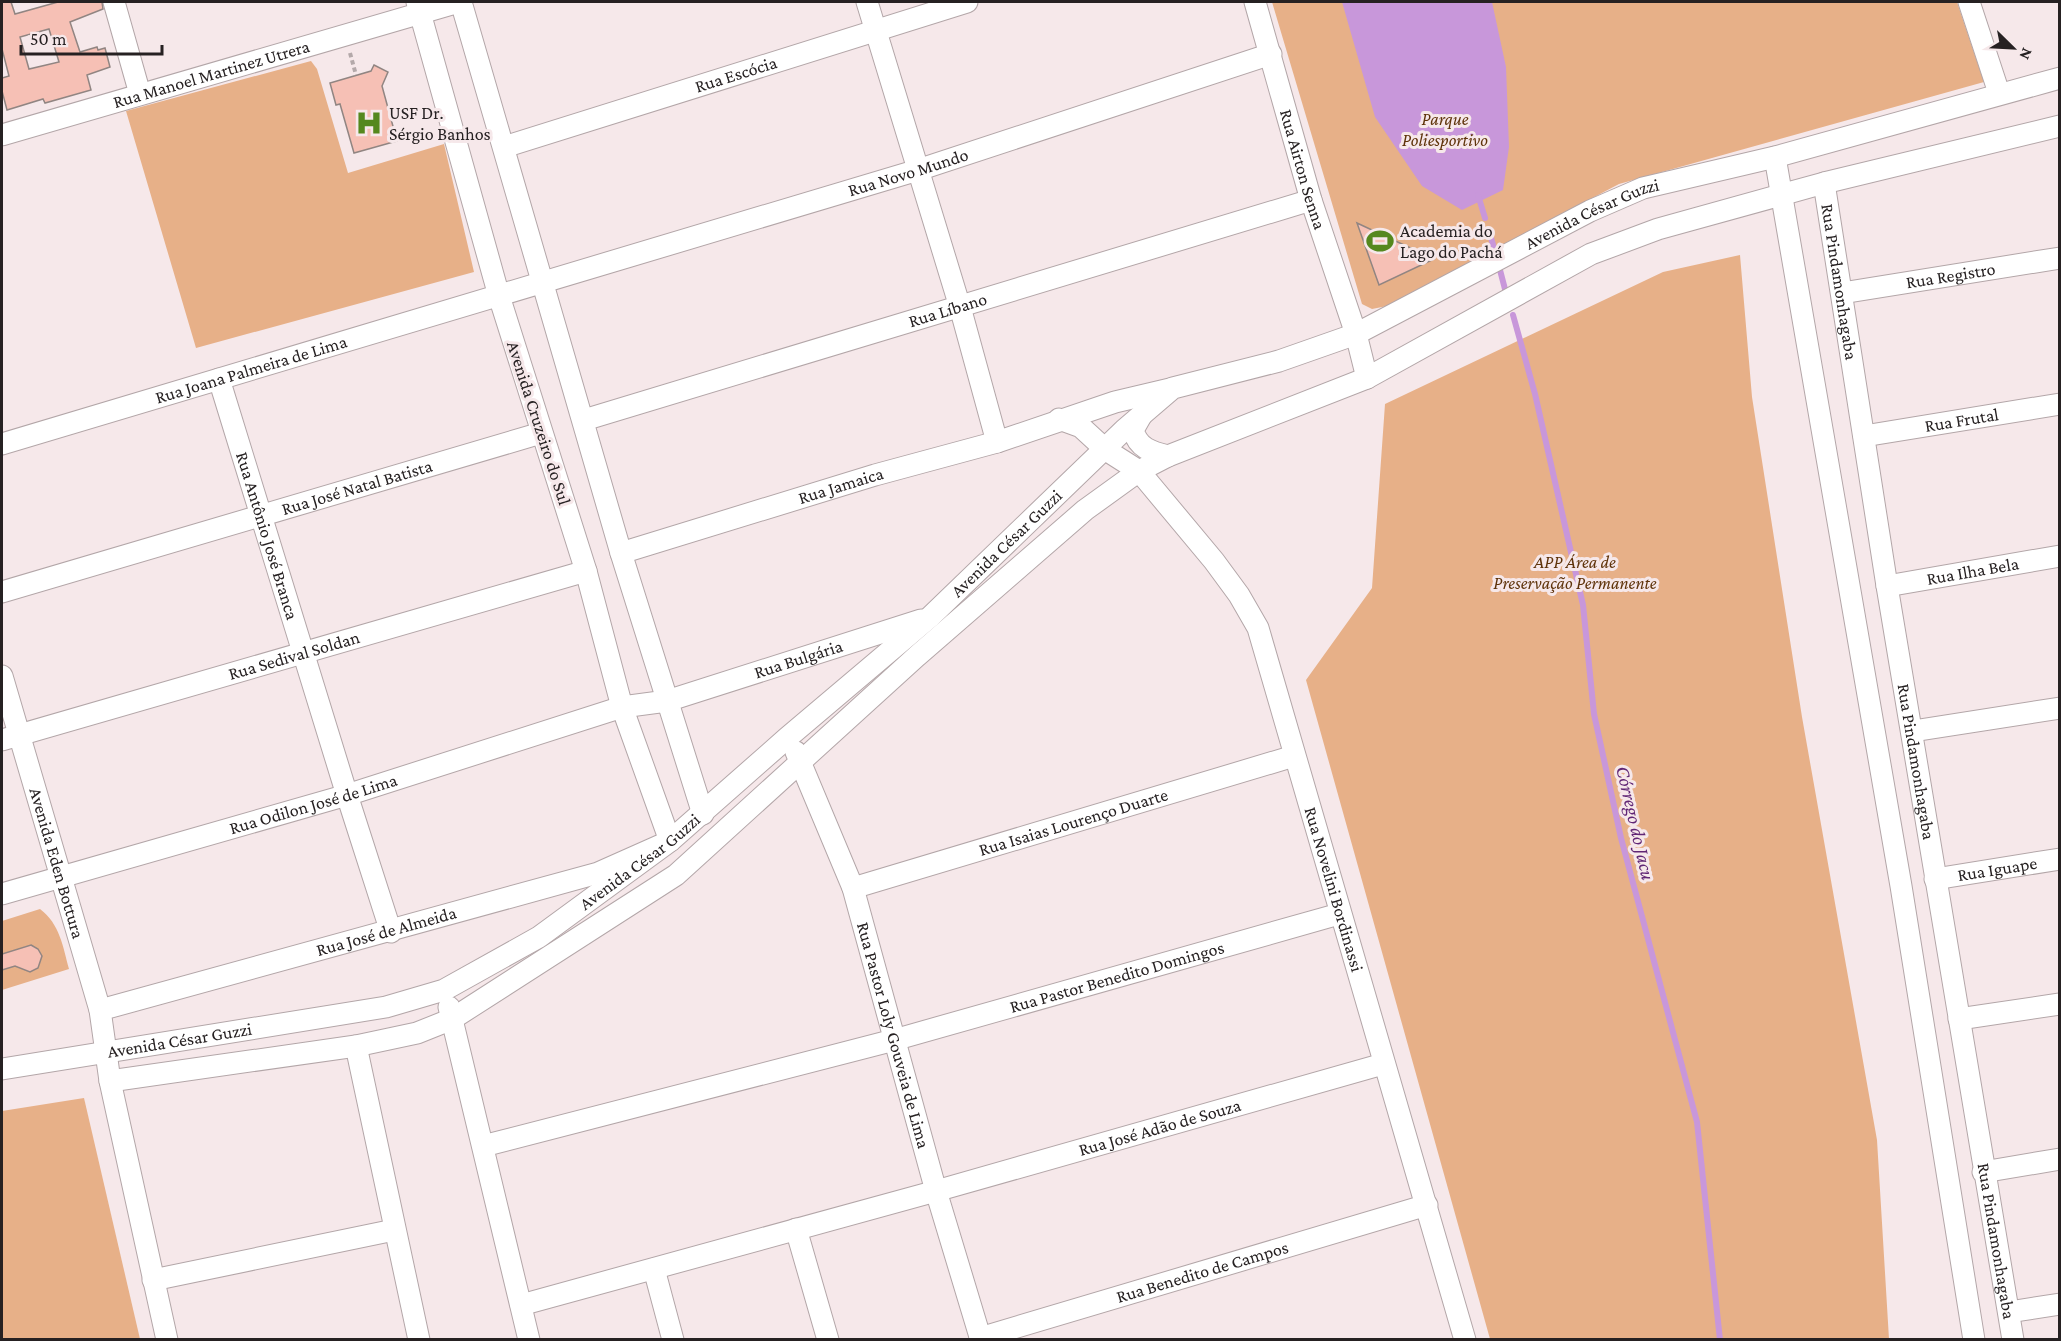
<svg xmlns="http://www.w3.org/2000/svg" width="2061" height="1341" font-family="'Crimson Pro',serif">
  <style>
    .green { fill: #e7b088; fill-rule: evenodd }
    .water { fill: #c897da }
    .lines { fill: none; stroke-linecap: round; stroke-linejoin: round }
    .stream { stroke: #c897da; stroke-width: 6 }
    .building { fill: #f6c0b5; stroke: #918582; stroke-width: 1.5; fill-rule: evenodd }
    .minor-casing { stroke: #b3a6a8; stroke-width: 23 }
    .path { stroke: #b4a9aa; stroke-width: 4; stroke-dasharray: 4.5 3; stroke-linecap: butt }
    .minor { stroke: #fff; stroke-width: 21 }
    .labels { text-anchor: middle; dominant-baseline: central; stroke-width: 6; stroke-linejoin: round; paint-order: stroke }
    .street-label { font-size: 18px; fill: #262122; stroke: #f6e8ea }
    .poi-label { font-size: 18px; fill: #262122; stroke: #f6e8ea; text-anchor: start }
    .park-label { font-size: 18px; font-style: italic; fill: #5f330a; stroke: #f6e8ea }
    .water-label { font-size: 20px; font-style: italic; fill: #612675; stroke: #f6e8ea }
  </style>
  <rect width="100%" height="100%" fill="#f6e8ea"/>
  <g class="green">
    <polygon points="1272,2 1957,2 1984,82 1619,184 1387,306 1372,309 1362,304"/>
    <polygon points="311,61 317,69 348,173 444,144 474,272 196,348 126,111"/>
    <polygon points="1740,255 1752,397 1802,717 1877,1140 1889,1339 1490,1339 1306,680 1372,588 1385,404 1663,272"/>
    <path d="M40,909c20,15 23,38 29,60l-67,21v-20l8,-3 -4,-14 -4,1v-33zM26,946l9,1 7,9 -4,12 -8,3 -12,-5 2,-16z"/>
    <polygon points="84,1098 140,1339 2,1339 2,1111"/>
  </g>
  <polygon class="water" points="1342,2 1492,2 1506,67 1509,147 1503,190 1462,210 1422,186 1375,117"/>
  <g class="lines">
    <g class="stream">
      <polyline points="1478,195 1485,218"/>
      <polyline points="1489,231 1494,248"/>
      <polyline points="1500,270 1506,293"/>
      <polyline points="1513,315 1535,394 1583,605 1594,714 1621,838 1697,1122 1720,1340"/>
    </g>
  </g>
  <g class="building">
    <path d="M2,2h9l4,12 43,-12h44l1,7 -33,13 10,30 17,-5 1,3 7,-2 5,19 -23,8 4,15 -46,13 -2,-4 -36,11 -5,-19v-13l7,-2 -7,-27zM49,29l10,33 -30,7 -9,-32z"/>
    <polygon points="374,65 388,72 382,86 397,141 354,153 340,104 336,105 330,83 371,71"/>
    <polygon points="1357,223 1434,259 1379,285"/>
    <polygon points="31,945 38,949 42,956 38,968 30,972 15,966 2,970 2,954"/>
  </g>
  <g class="lines">
    <defs>
      <g id="minor">
        <polyline points="114,2 140,94"/>
        <polyline points="461,2 621,553 703,814"/>
        <polyline points="867,2 960,307 997,442"/>
        <path id="s1" d="M1255,2l56,198 45,134 11,44"/>
        <polyline points="1969,2 1999,93"/>
        <path id="s2" d="M2,135l457,-133"/>
        <path id="s3" d="M504,147l463,-145"/>
        <polyline points="1775,157 1901,886 1974,1340"/>
        <path id="s4" d="M1824,183l63,403 126,754"/>
        <path id="s5" d="M1842,293l218,-35"/>
        <path id="s6" d="M219,379l128,416 44,137"/>
        <path d="M1141,416l-8,14c5,18 18,22 35,26"/>
        <path id="s7" d="M1059,419l22,8 25,23 33,21 75,90 25,34 19,33 207,712"/>
        <path id="s8" d="M584,420l727,-220"/>
        <path id="s9" d="M1864,436l196,-32"/>
        <path id="s10" d="M2,444l916,-274 353,-116"/>
        <path id="s11" d="M621,553l254,-78 122,-33 118,-40 55,-13"/>
        <path id="s12" d="M1887,586l173,-30"/>
        <path id="s13" d="M2,592l539,-159"/>
        <path id="s14" d="M2,676l98,334 10,71 57,259"/>
        <polyline points="1913,731 2060,708"/>
        <path id="s15" d="M2,740l584,-169"/>
        <path id="s16" d="M796,752l57,136 83,303 45,149"/>
        <path id="s17" d="M1935,879l125,-20"/>
        <path id="s18" d="M853,888l441,-132"/>
        <path id="s19" d="M2,894l345,-99 275,-88 45,-6 254,-81"/>
        <polyline points="449,1007 529,1340"/>
        <path id="s20" d="M100,1010l498,-137 72,-32 -48,-134 -36,-136 -87,-275 -82,-294"/>
        <polyline points="1959,1019 2060,1004"/>
        <polyline points="356,1046 419,1340"/>
        <path id="s21" d="M2,1069l384,-62 58,-17 95,-53 131,-96 117,-103 143,-121 194,-187 49,-42 106,-27 77,-27 234,-123 53,-23 132,-31 285,-79"/>
        <polyline points="110,1081 356,1046 417,1033 452,1019 676,875 917,656 1085,510 1139,471 1168,456 1367,378 1591,254 1658,229 1824,183 2060,126"/>
        <path id="s22" d="M483,1146l411,-106 445,-126"/>
        <polyline points="1983,1172 2060,1159"/>
        <polyline points="796,1229 828,1340"/>
        <polyline points="654,1269 673,1340"/>
        <polyline points="153,1280 394,1230"/>
        <path id="s23" d="M521,1305l415,-114 447,-127"/>
        <polyline points="2009,1312 2060,1304"/>
        <path id="s24" d="M980,1338l447,-133"/>
      </g>
    </defs>
    <use href="#minor" class="minor-casing"/>
    <polyline class="path" points="350,53 356,75"/>
    <use href="#minor" class="minor"/>
  </g>
  <defs>
    <symbol id="hospital-bare" viewBox="-9 -9 18 18"><path d="M-5-5h3v3.5h4V-5h3V5h-3V1.5h-4V5h-3Z" fill="#55881e" stroke="#f6e8ea" stroke-width="2.5" paint-order="stroke"/></symbol>
    <symbol id="stadium-bare" viewBox="-9 -9 18 18"><path d="M0-5a6.5 5 0 1 0 0 10a6.5 5 0 1 0 0-10ZM-3.5-1.8h7v3.6h-7Z" fill="#55881e" stroke="#f6e8ea" stroke-width="2.5" paint-order="stroke"/></symbol>
  </defs>
  <g fill-rule="evenodd">
    <use href="#hospital-bare" x="350" y="104" width="38" height="38"/>
    <use href="#stadium-bare" x="1361" y="222" width="38" height="38"/>
  </g>
  <g class="labels">
    <g class="street-label">
      <text stroke="none"><textPath href="#s2" startOffset="218">Rua Manoel Martinez Utrera</textPath></text>
      <text stroke="none"><textPath href="#s3" startOffset="243">Rua Escócia</textPath></text>
      <text stroke="none"><textPath href="#s1" startOffset="174">Rua Airton Senna</textPath></text>
      <text stroke="none"><textPath href="#s10" startOffset="946">Rua Novo Mundo</textPath></text>
      <text stroke="none"><textPath href="#s21" startOffset="1854">Avenida César Guzzi</textPath></text>
      <text stroke="none"><textPath href="#s5" startOffset="110">Rua Registro</textPath></text>
      <text stroke="none"><textPath href="#s4" startOffset="100">Rua Pindamonhagaba</textPath></text>
      <text stroke="none"><textPath href="#s8" startOffset="380">Rua Líbano</textPath></text>
      <text stroke="none"><textPath href="#s10" startOffset="260">Rua Joana Palmeira de Lima</textPath></text>
      <text stroke="none"><textPath href="#s9" startOffset="99">Rua Frutal</textPath></text>
      <text transform="translate(539 423) rotate(72)">Avenida Cruzeiro do Sul</text>
      <text stroke="none"><textPath href="#s11" startOffset="230">Rua Jamaica</textPath></text>
      <text stroke="none"><textPath href="#s13" startOffset="370">Rua José Natal Batista</textPath></text>
      <text stroke="none"><textPath href="#s6" startOffset="164">Rua Antônio José Branca</textPath></text>
      <text stroke="none"><textPath href="#s21" startOffset="1170">Avenida César Guzzi</textPath></text>
      <text stroke="none"><textPath href="#s12" startOffset="87">Rua Ilha Bela</textPath></text>
      <text stroke="none"><textPath href="#s15" startOffset="304">Rua Sedival Soldan</textPath></text>
      <text stroke="none"><textPath href="#s19" startOffset="831">Rua Bulgária</textPath></text>
      <text stroke="none"><textPath href="#s4" startOffset="586">Rua Pindamonhagaba</textPath></text>
      <text stroke="none"><textPath href="#s19" startOffset="324">Rua Odilon José de Lima</textPath></text>
      <text stroke="none"><textPath href="#s18" startOffset="230">Rua Isaias Lourenço Duarte</textPath></text>
      <text stroke="none"><textPath href="#s21" startOffset="684">Avenida César Guzzi</textPath></text>
      <text stroke="none"><textPath href="#s14" startOffset="195">Avenida Eden Bottura</textPath></text>
      <text stroke="none"><textPath href="#s17" startOffset="63">Rua Iguape</textPath></text>
      <text stroke="none"><textPath href="#s7" startOffset="566">Rua Novelini Bordinassi</textPath></text>
      <text stroke="none"><textPath href="#s20" startOffset="297">Rua José de Almeida</textPath></text>
      <text stroke="none"><textPath href="#s22" startOffset="656">Rua Pastor Benedito Domingos</textPath></text>
      <text stroke="none"><textPath href="#s16" startOffset="300">Rua Pastor Loly Gouveia de Lima</textPath></text>
      <text stroke="none"><textPath href="#s21" startOffset="180">Avenida César Guzzi</textPath></text>
      <text stroke="none"><textPath href="#s23" startOffset="663">Rua José Adão de Souza</textPath></text>
      <text stroke="none"><textPath href="#s4" startOffset="1072">Rua Pindamonhagaba</textPath></text>
      <text stroke="none"><textPath href="#s24" startOffset="232">Rua Benedito de Campos</textPath></text>
    </g>
    <g class="poi-label">
      <text x="389" y="113">USF Dr.<tspan x="389" dy="21">Sérgio Banhos</tspan></text>
      <text x="1400" y="231">Academia do<tspan x="1400" dy="21">Lago do Pachá</tspan></text>
    </g>
    <g class="park-label">
      <text x="1445" y="119">Parque<tspan x="1445" dy="21">Poliesportivo</tspan></text>
      <text x="1575" y="562">APP Área de<tspan x="1575" dy="21">Preservação Permanente</tspan></text>
    </g>
    <g class="water-label">
      <text transform="translate(1636 823) rotate(77)">Córrego do Jacu</text>
    </g>
  </g>
  <rect width="2061" height="1341" fill="none" stroke="#262122" stroke-width="6"/>
  <g transform="translate(2013 48) rotate(114)" stroke="#f6e8ea" stroke-width="4.5" paint-order="stroke">
  <path d="M0-4.5L10 22L0 15L-10 22Z" fill="#262122"/>
  <text y="-9" font-size="16" font-weight="bold" text-anchor="middle" fill="#262122">N</text>
  </g>
  <path d="M21 45v9h141v-9" fill="none" stroke="#262122" stroke-width="3"/>
  <text x="30" y="45" font-size="18" fill="#262122" stroke="#f6e8ea" stroke-width="4.5" paint-order="stroke">50 m</text>
</svg>
